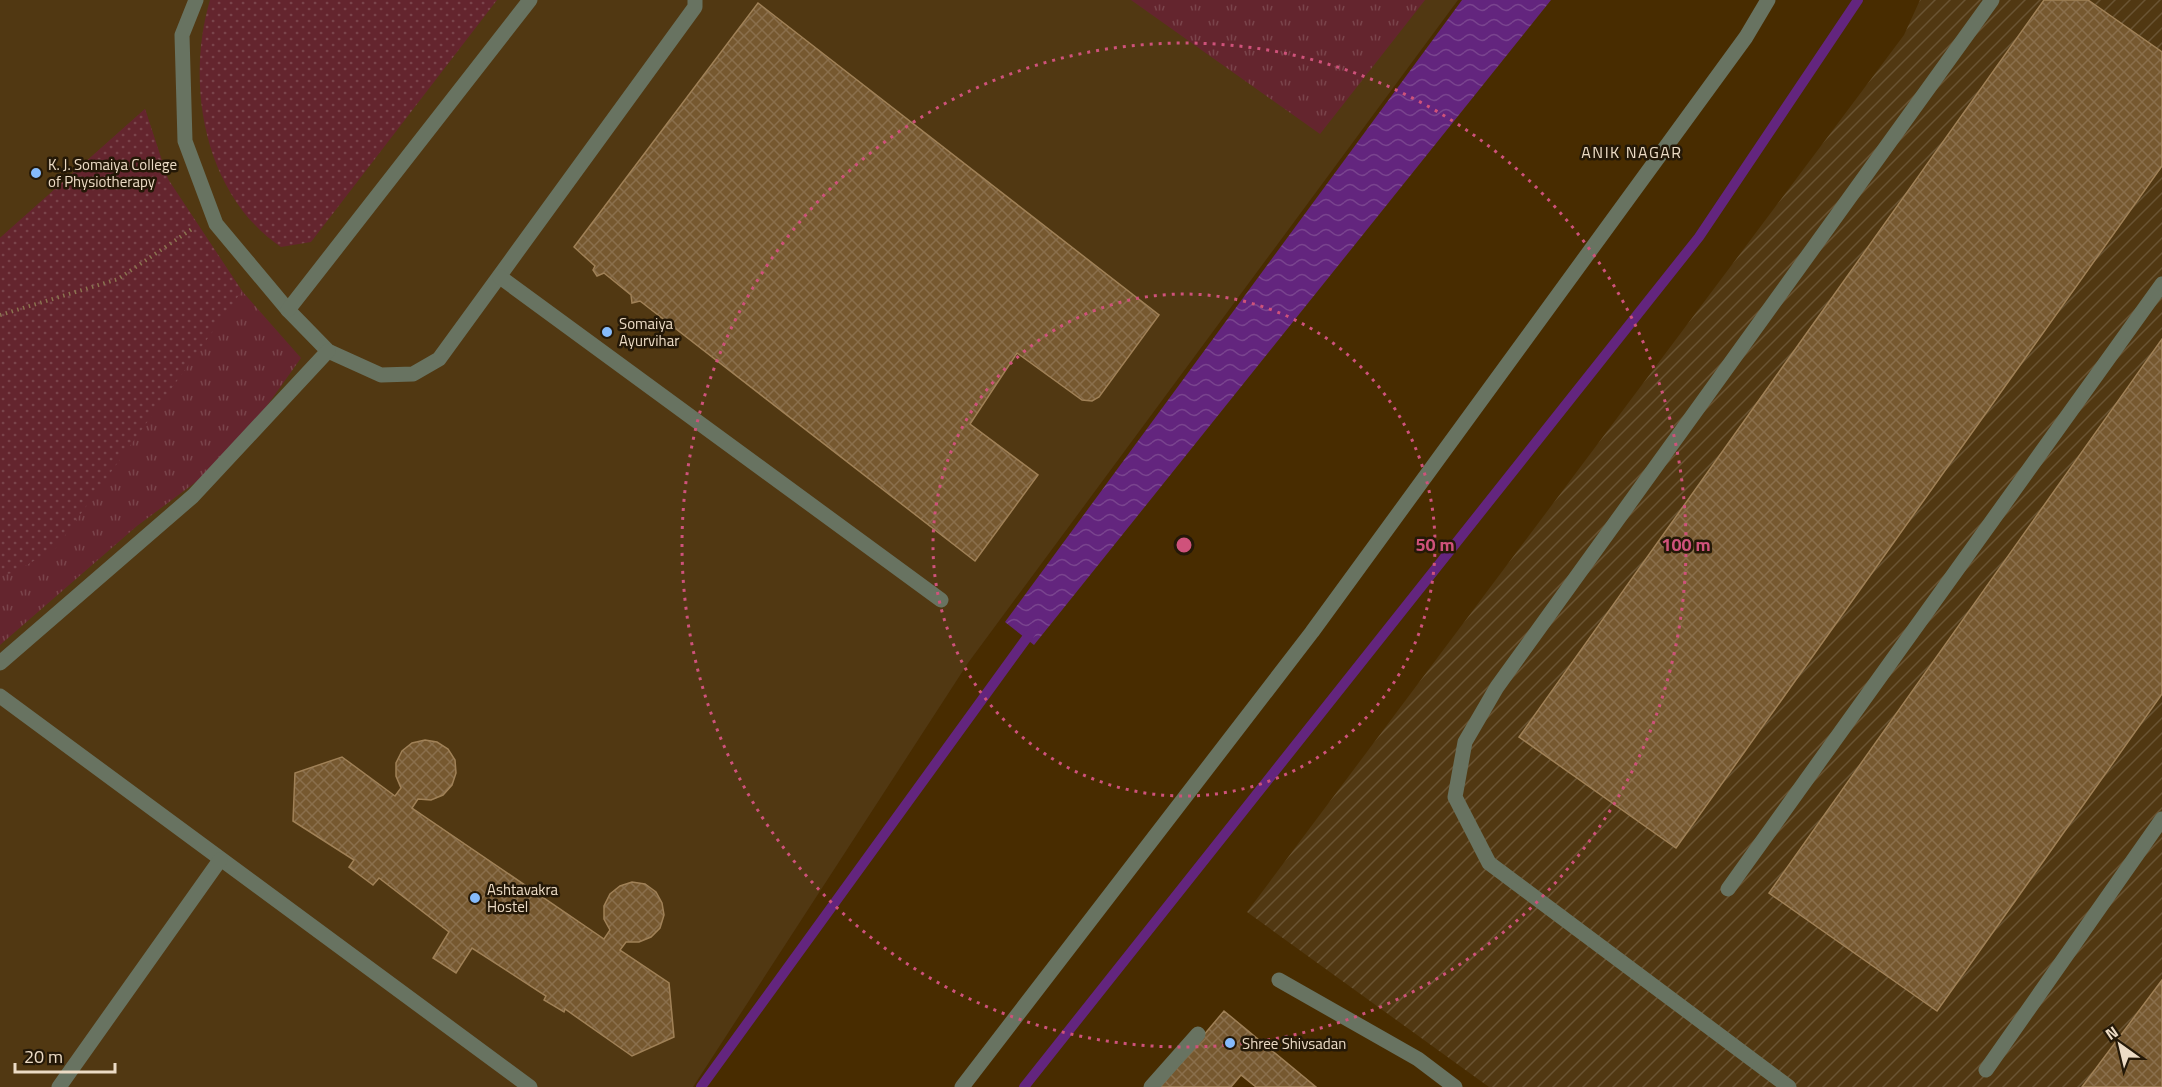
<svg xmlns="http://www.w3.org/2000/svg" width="2162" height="1087" font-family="'Titillium Web',sans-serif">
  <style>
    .built { fill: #513812 }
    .industrial { fill: url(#industrial-furrows) }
    .grass { fill: url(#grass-tufts) }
    .garden { fill: url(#garden-dots) }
    .water { fill: url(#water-waves) }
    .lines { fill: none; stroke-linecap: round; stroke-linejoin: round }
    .stream { stroke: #63257e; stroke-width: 10 }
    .building { fill: url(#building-cross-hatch); stroke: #a08157; stroke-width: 1.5 }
    .path { stroke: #8a7350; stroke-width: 4; stroke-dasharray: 1.5 4.5; stroke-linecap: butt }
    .minor { stroke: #687361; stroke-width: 15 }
    .ring { fill: none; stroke: #cf527b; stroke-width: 3; stroke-dasharray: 3 6 }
    .poi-dot { fill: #86bbfb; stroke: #241807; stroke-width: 2 }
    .labels { text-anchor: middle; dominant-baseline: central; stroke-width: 5; stroke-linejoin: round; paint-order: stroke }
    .poi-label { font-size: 15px; fill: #ecdbc5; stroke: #241807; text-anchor: start }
    .neighbourhood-label { font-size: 16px; letter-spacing: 1.5px; fill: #ecdbc5; stroke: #241807 }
    .centre { fill: #cf527b; stroke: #241807; stroke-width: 3 }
    .ring-label { font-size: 18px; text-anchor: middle; font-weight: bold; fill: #cf527b; stroke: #241807; stroke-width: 5; stroke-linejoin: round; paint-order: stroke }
  </style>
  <defs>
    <pattern id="industrial-furrows" width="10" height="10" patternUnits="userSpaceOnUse" patternTransform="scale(1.5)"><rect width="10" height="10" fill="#513812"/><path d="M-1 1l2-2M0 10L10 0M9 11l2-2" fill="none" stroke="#6a5433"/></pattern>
    <pattern id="grass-tufts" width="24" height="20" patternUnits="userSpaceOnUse" patternTransform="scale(1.5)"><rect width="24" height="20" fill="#64252e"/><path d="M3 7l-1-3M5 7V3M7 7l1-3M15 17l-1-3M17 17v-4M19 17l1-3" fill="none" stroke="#7a444b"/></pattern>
    <pattern id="garden-dots" width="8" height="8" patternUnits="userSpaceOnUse" patternTransform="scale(1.5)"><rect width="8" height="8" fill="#64252e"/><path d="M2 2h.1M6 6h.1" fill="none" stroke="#7a444b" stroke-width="1.8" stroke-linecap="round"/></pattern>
    <pattern id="water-waves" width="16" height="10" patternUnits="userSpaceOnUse" patternTransform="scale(1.5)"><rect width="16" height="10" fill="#63257e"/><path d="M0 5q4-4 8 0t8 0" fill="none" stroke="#7a448f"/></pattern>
    <pattern id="building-cross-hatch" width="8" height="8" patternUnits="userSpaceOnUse" patternTransform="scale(1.5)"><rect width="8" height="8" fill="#76582f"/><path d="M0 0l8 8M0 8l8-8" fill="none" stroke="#8a6f4c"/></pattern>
  </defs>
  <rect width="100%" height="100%" fill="#482c00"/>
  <polygon class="built" points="0,0 1458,0 968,663 693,1087 0,1087"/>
  <polygon class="industrial" points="1920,0 2162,0 2162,1087 1489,1087 1247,912 1904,35"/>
  <g class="grass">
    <polygon points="1131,0 1425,0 1320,134"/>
    <polygon points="145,109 168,180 242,291 301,358 232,455 137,526 0,645 0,238"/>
  </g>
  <g class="garden">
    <path d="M210,0h287l-186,242 -30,5c-77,-52 -96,-163 -71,-247z"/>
    <polygon points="145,109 168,179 242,291 56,548 13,573 0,575 0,238"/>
  </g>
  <polygon class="water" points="1462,0 1551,0 1034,645 1005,622"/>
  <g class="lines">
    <g class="stream">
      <polyline points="701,1087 1034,628"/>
      <polyline points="1024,1087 1699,237 1858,0"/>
    </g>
  </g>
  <g class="building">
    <polygon points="2044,0 2088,0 2162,52 2162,166 1676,848 1519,737"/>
    <polygon points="758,3 1159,315 1099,397 1092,401 1082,400 1017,353 970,424 1038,475 975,561 640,301 632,303 631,295 604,273 597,276 593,270 595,266 574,247"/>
    <polygon points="2162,339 2162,694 1937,1011 1769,893"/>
    <polygon points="425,740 437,742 448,749 455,760 456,773 452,785 443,795 431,800 418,799 412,808 604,939 610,930 604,919 604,906 610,894 620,886 632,882 645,884 656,892 662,903 664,915 660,928 651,937 639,942 626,942 620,950 669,983 674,1037 632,1056 565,1009 564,1012 544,1000 546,996 472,948 456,973 433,958 449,932 379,878 373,885 349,867 354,860 293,821 295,773 342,757 395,796 401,788 396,776 396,763 402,751 412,743"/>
    <polygon points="2162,980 2162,1087 2082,1087"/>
    <polygon points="1224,1011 1316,1087 1256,1087 1241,1075 1231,1087 1160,1087"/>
  </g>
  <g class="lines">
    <polyline class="path" points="0,315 118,279 192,229"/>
    <g class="minor">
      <polyline points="196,0 182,35 185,141 216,224 288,310 328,351 381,375 413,374 439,359 695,7 695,0"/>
      <polyline points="500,277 941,600"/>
      <polyline points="288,310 530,0"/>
      <polyline points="0,663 193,496 328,351"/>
      <polyline points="0,696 530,1087"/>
      <polyline points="1728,889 2162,284"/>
      <polyline points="1279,980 1418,1059 1455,1087"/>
      <polyline points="1986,1070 2162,819"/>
      <polyline points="59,1087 220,860"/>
      <polyline points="962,1087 1312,632 1746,37 1768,0"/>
      <polyline points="1151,1087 1198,1034"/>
      <polyline points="1789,1087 1489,863 1455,797 1465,742 1497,687 1992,0"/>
    </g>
  </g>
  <g class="ring">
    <circle cx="1184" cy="545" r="251"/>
    <circle cx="1184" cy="545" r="502"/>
  </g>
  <g class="poi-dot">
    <circle cx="36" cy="173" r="6"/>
    <circle cx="607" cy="332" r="6"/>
    <circle cx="475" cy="898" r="6"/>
    <circle cx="1230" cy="1043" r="6"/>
  </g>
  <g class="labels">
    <g class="poi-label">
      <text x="48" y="164">K. J. Somaiya College<tspan x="48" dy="17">of Physiotherapy</tspan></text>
      <text x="619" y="323">Somaiya<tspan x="619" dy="17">Ayurvihar</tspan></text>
      <text x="487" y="889">Ashtavakra<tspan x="487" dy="17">Hostel</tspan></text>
      <text x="1242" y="1043">Shree Shivsadan</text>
    </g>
    <g class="neighbourhood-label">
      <text x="1632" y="152">ANIK NAGAR</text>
    </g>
  </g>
  <circle cx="1184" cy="545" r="9" class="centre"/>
  <g class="ring-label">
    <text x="1435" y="551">50 m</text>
    <text x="1686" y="551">100 m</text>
  </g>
  <g transform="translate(2120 1045) rotate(326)" stroke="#241807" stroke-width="4.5" paint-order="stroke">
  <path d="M0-4.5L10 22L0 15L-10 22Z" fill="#ecdbc5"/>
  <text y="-9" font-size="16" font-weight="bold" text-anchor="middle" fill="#ecdbc5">N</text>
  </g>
  <path d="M15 1063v9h100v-9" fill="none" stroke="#ecdbc5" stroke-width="3"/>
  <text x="24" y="1063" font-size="18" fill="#ecdbc5" stroke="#241807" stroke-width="4.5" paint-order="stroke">20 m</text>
</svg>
